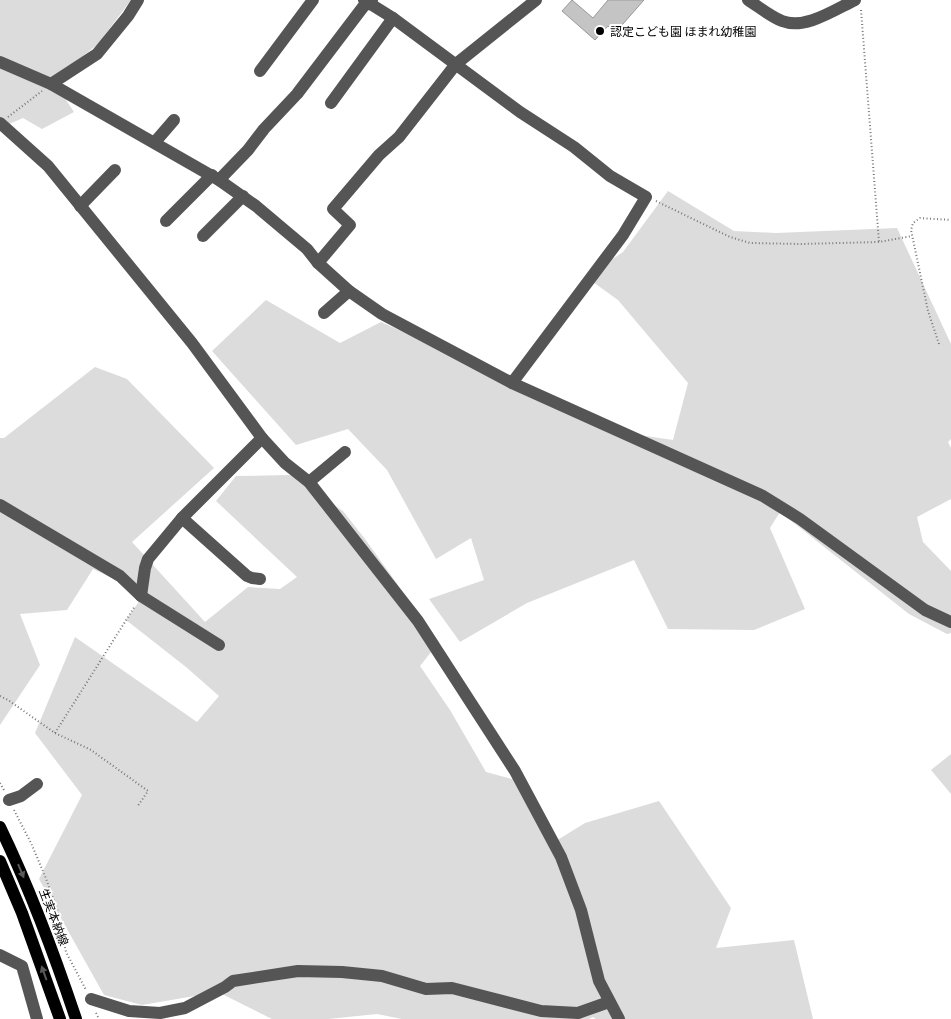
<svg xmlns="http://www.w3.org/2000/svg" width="951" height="1019" font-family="'PT Sans Narrow','Noto Sans JP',sans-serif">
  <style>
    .green { fill: #dcdcdc }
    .building { fill: #c4c4c4; stroke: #999 }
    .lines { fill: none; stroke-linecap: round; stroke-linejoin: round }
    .path { stroke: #777; stroke-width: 2; stroke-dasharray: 1 2.5; stroke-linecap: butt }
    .minor { stroke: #555; stroke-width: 12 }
    .major { stroke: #000; stroke-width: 12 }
    .oneway { fill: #595959 }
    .poi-dot { fill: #000; stroke: #fff; stroke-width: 2 }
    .labels { text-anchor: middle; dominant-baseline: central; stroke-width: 4; stroke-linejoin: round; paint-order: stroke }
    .poi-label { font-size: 12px; fill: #000; stroke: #fff; text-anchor: start }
    .street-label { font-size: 12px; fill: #000; stroke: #fff }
  </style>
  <rect width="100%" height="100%" fill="#fff"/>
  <g class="green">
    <polygon points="0,0 131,0 98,44 53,80 74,112 42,129 23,118 0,128"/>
    <polygon points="668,191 734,231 776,233 897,228 951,344 951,439 948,442 951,448 951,499 917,517 923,542 951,571 951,633 947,634 909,614 780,512 770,528 805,609 754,630 668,629 634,560 527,603 460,642 429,599 484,580 471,538 436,559 387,470 348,429 296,445 212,351 266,300 340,343 381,322 485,368 604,430 673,440 688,383 618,300 586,277 623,252"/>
    <polygon points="95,367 127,379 214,468 132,542 205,622 248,587 280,589 297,577 216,501 236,476 290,475 343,511 365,539 439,642 420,666 450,710 486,772 526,783 551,844 585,823 659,801 731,908 716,948 794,940 813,1019 596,1019 593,1017 589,1019 402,1019 377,1014 328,1019 272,1019 218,992 142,1005 104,995 39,879 82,795 35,733 75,637 197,722 219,696 186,667 126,620 145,593 93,569 67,610 20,614 40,665 0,725 0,438 4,438"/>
    <polygon points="951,754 951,794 931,770"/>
  </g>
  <polygon class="building" points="572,0 593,18 608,0 644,0 615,33 608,26 595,40 562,11"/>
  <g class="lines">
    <g class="path">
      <polyline points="861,10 879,242"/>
      <polyline points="8,117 42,91"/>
      <polyline points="656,201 730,237 750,243 801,244 879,242 912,236"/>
      <polyline points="939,344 928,311 911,230 913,223 920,218 951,220"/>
      <polyline points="0,696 8,700 55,733 91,750 148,791 137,807"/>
      <polyline points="55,733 135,606"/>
      <polyline points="0,783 4,790"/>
      <polyline points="14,810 31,843 45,876 57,909 66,952 86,990"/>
      <polyline points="96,1013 99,1019"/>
    </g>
    <g class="minor">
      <polyline points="364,0 393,18 520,112 574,147 610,176 646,197 623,235 512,383"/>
      <path d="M748,0c11,7 22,16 34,21 23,9 52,-11 73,-21"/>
      <polyline points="0,62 51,84 219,180 256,206 307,249 318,263 349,291 382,314 512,383 763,496 800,519 925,610 951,622"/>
      <polyline points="260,71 313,0"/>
      <polyline points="51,84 97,54 128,16 138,0"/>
      <polyline points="331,103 393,18"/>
      <polyline points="0,123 48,166 192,343 262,438 285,463 309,482 418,621 515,771 561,857 581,910 599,981 619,1019"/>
      <polyline points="155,142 174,120"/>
      <polyline points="219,180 248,150 264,129 297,94 363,7 372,0"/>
      <polyline points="80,206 115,170"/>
      <polyline points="166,221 212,175"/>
      <polyline points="203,236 243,196"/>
      <polyline points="318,263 350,225 333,209 379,155 399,137 456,64 536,0"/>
      <polyline points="324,313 349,291"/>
      <polyline points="309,482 345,452"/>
      <polyline points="0,505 120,576 141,596 219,645"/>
      <polyline points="182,518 247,576 252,578 260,579"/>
      <polyline points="141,596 145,568 148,559 182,518 262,438"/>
      <polyline points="9,800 21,796 37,784"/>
      <polyline points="0,955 22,966 37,1019"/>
      <polyline points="91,999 129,1011 160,1013 185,1008 225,987 233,981 298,971 342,972 382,976 426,989 452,988 541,1011 578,1013 609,1002"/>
    </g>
    <g class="major">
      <path d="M0,827c30,62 54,126 76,192"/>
      <polyline points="0,861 22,913 60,1019"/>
    </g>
  </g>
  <defs><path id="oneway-solid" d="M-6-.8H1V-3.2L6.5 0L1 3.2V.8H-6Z" transform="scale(1.25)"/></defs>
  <g class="oneway">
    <use href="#oneway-solid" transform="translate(21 871) rotate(67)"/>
    <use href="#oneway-solid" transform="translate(44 973) rotate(-110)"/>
  </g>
  <circle class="poi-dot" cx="600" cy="31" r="5"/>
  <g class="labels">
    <g class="poi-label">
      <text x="610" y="31">認定こども園 ほまれ幼稚園</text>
    </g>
    <g class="street-label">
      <text transform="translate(54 917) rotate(69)">生実本納線</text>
    </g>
  </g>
</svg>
